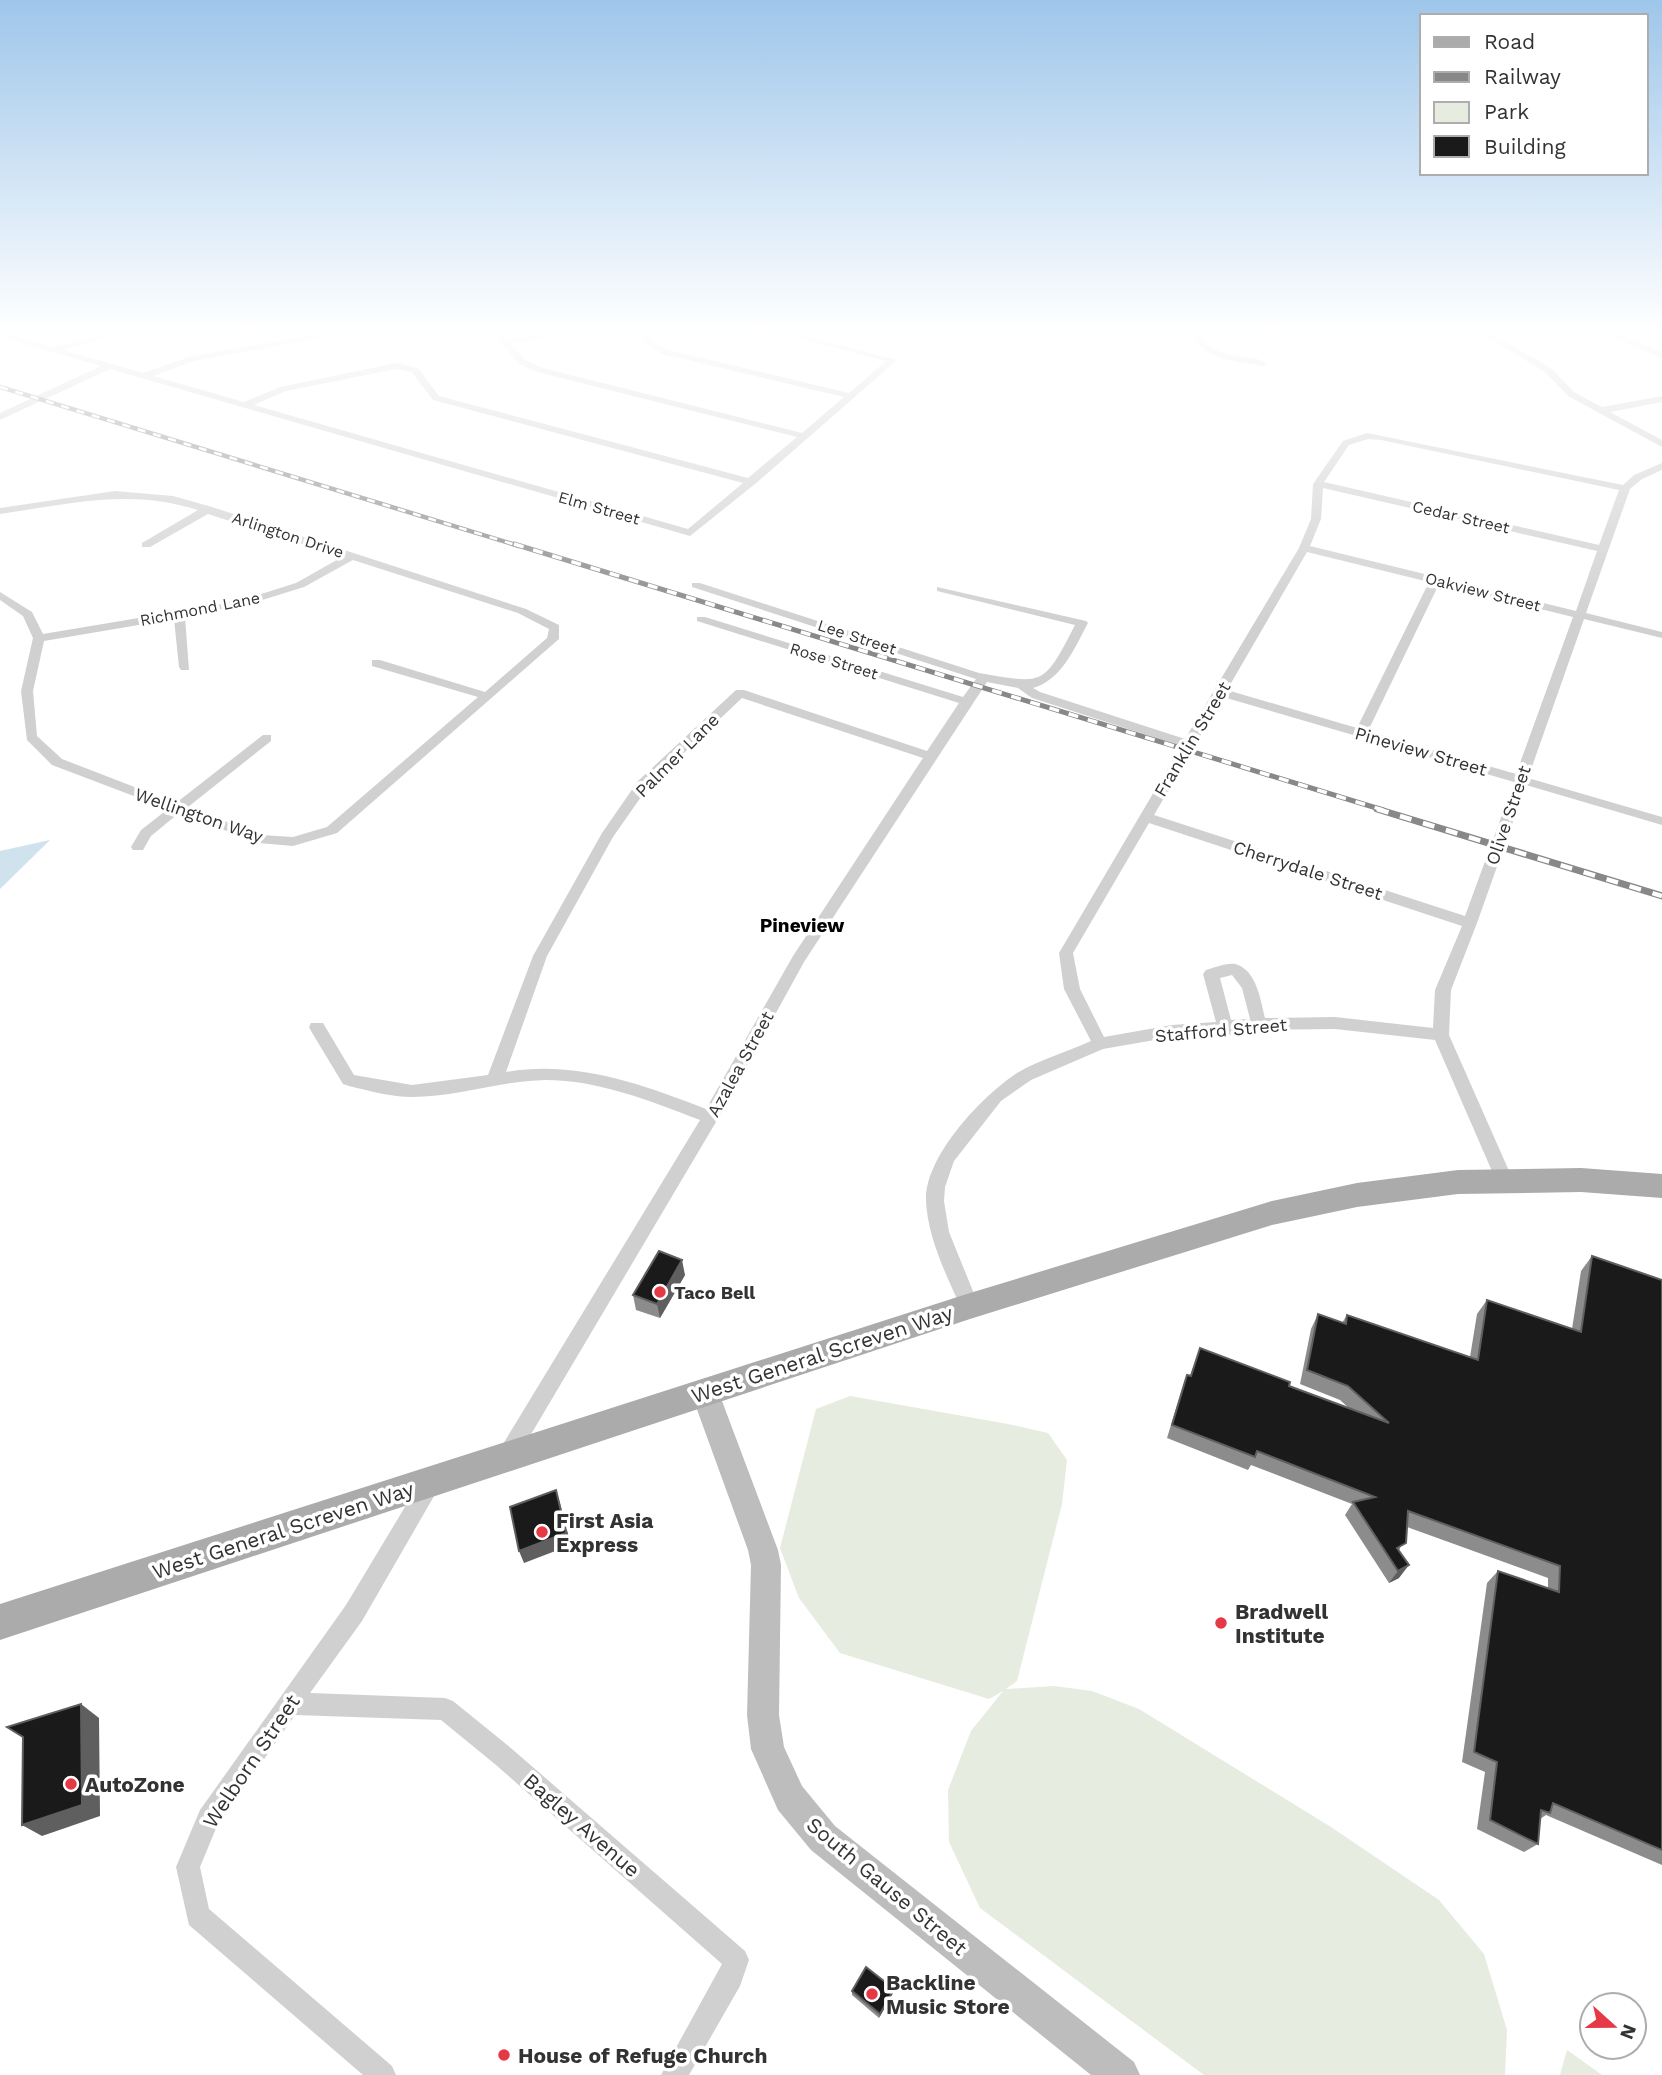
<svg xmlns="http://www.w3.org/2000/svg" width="1662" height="2075" font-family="'Work Sans',sans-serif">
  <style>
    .green { fill: #e6ecdf }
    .water { fill: #cfe2ee }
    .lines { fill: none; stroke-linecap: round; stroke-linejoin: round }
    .street { fill: #d0d0d0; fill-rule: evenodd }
    .secondary { fill: #bdbdbd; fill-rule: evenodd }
    .primary { fill: #ababab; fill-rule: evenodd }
    .rail-far2-casing { stroke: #888; stroke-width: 4.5 }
    .rail-far1-casing { stroke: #888; stroke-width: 5 }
    .rail-casing { stroke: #888; stroke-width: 7 }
    .rail-far2 { stroke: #fff; stroke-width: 2.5; stroke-dasharray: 8; stroke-linecap: butt }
    .rail-far1 { stroke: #fff; stroke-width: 3.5; stroke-dasharray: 10; stroke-linecap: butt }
    .rail { stroke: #fff; stroke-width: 4.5; stroke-dasharray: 12; stroke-linecap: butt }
    .wall { fill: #8c8c8c }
    .shaded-wall { fill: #5f5f5f }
    .building { fill: #1a1a1a; stroke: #5f5f5f; stroke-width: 2 }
    .poi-dot { fill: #e63946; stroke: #fff; stroke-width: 2.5 }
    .labels { text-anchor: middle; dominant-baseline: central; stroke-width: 7; stroke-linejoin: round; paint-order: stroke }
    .far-street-label { font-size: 16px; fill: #333; stroke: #fff }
    .street-label { font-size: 18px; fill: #333; stroke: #fff }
    .poi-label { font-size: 18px; font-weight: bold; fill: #333; stroke: #fff; text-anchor: start }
    .neighbourhood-label { font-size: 19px; font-weight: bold; fill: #000; stroke: #fff }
    .near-street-label { font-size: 21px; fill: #333; stroke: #fff }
    .near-poi-label { font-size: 21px; font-weight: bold; fill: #333; stroke: #fff; text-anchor: start }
  </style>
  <rect width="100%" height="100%" fill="#fff"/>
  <g class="green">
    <polygon points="850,1396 1008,1424 1048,1433 1067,1460 1062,1504 1017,1681 1006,1689 1054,1686 1092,1691 1139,1709 1331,1827 1439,1900 1484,1954 1507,2030 1505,2075 1204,2075 980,1908 949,1842 948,1790 971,1731 1003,1691 989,1699 840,1653 799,1598 780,1548 816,1409"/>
    <polygon points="1567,2050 1602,2075 1560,2075"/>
  </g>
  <polygon class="water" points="50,840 0,889 0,851"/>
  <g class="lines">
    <g class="street">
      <path d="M9,334h8v3l37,10 48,-13h14l-52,16 79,23 49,-17 129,-22h19l-146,27 -41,15 91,26 36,-15 116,-24 22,5 21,28 309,82 49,-41 -260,-65 -18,-8 -25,-30h9l4,5 42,-5 -4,4 -34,5 14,17 18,8 259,65 42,-36 -182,-43 -14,-8 -8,-12h8l6,8 14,8 181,43 37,-32 -105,-27h15l101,26 -142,124 -65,52 -580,-167 -110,51v-7l101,-47 -91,-26zM396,369l16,3 21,28 310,83 -55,46 -434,-124 32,-14z"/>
      <path d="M1192,334h8c14,27 46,17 67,29l-4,3c-26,-5 -58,-5 -71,-32z"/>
      <polygon points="1482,334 1492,334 1551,368 1574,392 1602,407 1662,396 1662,402 1610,412 1662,440 1662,447 1568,396 1545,372"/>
      <polygon points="1606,334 1618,334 1662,352 1662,358"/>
      <path d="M1367,433l256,52 11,-10 28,-12v7l-20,9 -12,10 -44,124 76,19v6l-78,-19 -56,159 134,39v8l-136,-40 -49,138 -26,67 -2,45 64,145 -3,5 -6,2 -6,-2 -63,-145 -100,-11 -76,1 -33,5 -6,-2 -48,4 -69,12 -72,31 -30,21 -47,60 -9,26 -1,14 5,31 30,74 -2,6 -7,2 -7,-2c-15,-33 -36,-75 -37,-112 -1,-44 56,-104 91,-127 22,-13 50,-21 74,-32l-27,-52 -5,-36 122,-207 -149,-48 -14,-10 -31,-6 -183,280 -88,160 -202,341 -7,2 -7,-2 -3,-7 3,-7 200,-329c-50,-19 -101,-40 -155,-40 -45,1 -88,17 -133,17 -21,0 -42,-6 -63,-11l-6,-2 -32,-53 -2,-4 2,-4h12l31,52 58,10 76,-10 45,-119 69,-123 36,-52 98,-91h8l183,61 32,-48 -262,-82v-4h8l258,80 13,-18 -284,-92v-4h8l279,90c65,11 64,14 96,-48l-138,-34v-4l149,34 2,2c-13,24 -26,57 -55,65l7,4 145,47 114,-191 12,-29 2,-35 30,-43zM1368,439l13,1 238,50 -20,55 -275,-63 25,-37zM1323,488l274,63 -21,60 -266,-65 11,-27zM1307,552l122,30 -72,146 -130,-38zM1439,584l134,33 -57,157 -148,-43zM1223,697l291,85 -49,134 -311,-101zM742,698l181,60 -130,198 -87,153c-65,-25 -130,-49 -200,-37l41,-116 66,-119 35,-50zM1149,823l313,103 -27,64 -2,38 -98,-11 -70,1c-4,-16 -8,-46 -27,-53 -8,-4 -24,3 -32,5l-3,4 13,48 -44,3 -68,12 -24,-48 -7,-36zM1232,975l10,13 8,31 -19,1 -11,-42z"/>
      <path d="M115,491l58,5 39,11 314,102 33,16v14l-222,194 -44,13 -34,-3 -80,-30 -28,23 -8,14h-10l-2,-3 10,-17 27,-21 -116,-44 -25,-25 -6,-49 12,-53 -10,-22 -23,-16v-8l32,20 11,22 179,-30 33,-8 41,-13 46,-26 -134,-43 -58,33h-8v-4l56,-33c-69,-22 -129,-6 -198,4v-6zM353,560l165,53 31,16 -2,9 -62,54 -105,-32h-8v6l106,31 -151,130 -34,10 -32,-2 -73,-28 83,-66v-6h-8l-87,68 -114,-44 -25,-23 -4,-45 11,-50 130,-22 5,48 2,3h8l-4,-53 74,-16 45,-14z"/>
      <polygon points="430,1474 437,1477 440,1484 437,1491 362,1621 310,1693 445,1698 453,1701 512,1749 745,1951 749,1960 740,1986 689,2075 661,2075 722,1964 496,1765 441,1720 295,1715 217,1826 200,1867 209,1909 392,2066 396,2075 363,2075 189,1925 176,1867 200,1810 346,1605 423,1477"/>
    </g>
    <polygon class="secondary" points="705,1380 715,1384 719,1393 778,1550 781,1565 779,1715 784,1747 802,1786 835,1826 1134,2062 1140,2075 1091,2075 811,1850 778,1810 751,1749 747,1715 751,1565 748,1550 691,1393 695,1384"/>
    <polygon class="primary" points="1581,1168 1662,1174 1662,1198 1581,1192 1458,1194 1357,1207 1272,1225 970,1319 0,1640 0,1604 970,1293 1272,1201 1357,1183 1458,1170"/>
    <defs>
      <polyline id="rail-far2" points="0,387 519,546"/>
      <polyline id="rail-far1" points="514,544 1383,810"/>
      <polyline id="rail" points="1377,809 1662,896"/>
    </defs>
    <use href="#rail-far2" class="rail-far2-casing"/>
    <use href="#rail-far1" class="rail-far1-casing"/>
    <use href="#rail" class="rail-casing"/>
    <use href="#rail-far2" class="rail-far2"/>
    <use href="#rail-far1" class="rail-far1"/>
    <use href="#rail" class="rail"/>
  </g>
  <g class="wall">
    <polygon points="1592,1256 1662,1280 1662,1865 1546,1815 1540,1819 1538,1844 1524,1852 1477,1829 1485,1772 1462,1762 1487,1583 1498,1571 1548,1588 1548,1578 1407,1527 1399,1551 1399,1578 1389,1583 1345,1515 1352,1504 1251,1465 1248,1470 1167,1438 1182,1389 1187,1375 1190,1376 1200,1348 1289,1386 1350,1409 1340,1400 1300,1384 1311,1329 1318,1314 1342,1323 1347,1315 1470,1357 1477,1314 1487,1300 1572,1329 1581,1271"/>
    <polygon points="685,1275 660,1318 636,1310 633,1295"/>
    <polygon points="852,1991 893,1993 879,2018 852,1995"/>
  </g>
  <g class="shaded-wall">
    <polygon points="682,1260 685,1275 660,1318 657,1304"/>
    <polygon points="556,1490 560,1503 571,1545 524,1563 519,1551"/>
    <polygon points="1409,1565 1399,1578 1389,1583 1398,1571"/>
    <polygon points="81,1704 99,1718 100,1816 42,1836 22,1825"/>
    <polygon points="894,1989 893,1993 879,2018 880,2014"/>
  </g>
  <g class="building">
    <polygon points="659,1251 682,1260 657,1304 633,1295"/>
    <polygon points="1592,1256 1662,1280 1662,1850 1553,1803 1550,1813 1541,1810 1538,1844 1490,1820 1497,1762 1474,1752 1498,1571 1559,1592 1560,1566 1408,1511 1406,1543 1397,1548 1409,1565 1398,1571 1353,1502 1375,1497 1257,1451 1255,1457 1172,1425 1187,1375 1191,1376 1200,1348 1290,1382 1289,1386 1389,1423 1348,1386 1307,1370 1318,1314 1346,1324 1347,1315 1478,1360 1487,1300 1581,1332"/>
    <polygon points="556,1490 566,1533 519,1551 510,1507"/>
    <polygon points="81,1704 82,1805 22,1825 23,1737 7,1727"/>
    <polygon points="866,1967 894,1989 880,2014 852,1991"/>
  </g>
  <linearGradient id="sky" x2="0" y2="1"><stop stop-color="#9ec6ea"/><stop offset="0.53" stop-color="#fff"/><stop offset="1" stop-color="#fff" stop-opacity="0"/></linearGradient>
  <rect width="1662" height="625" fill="url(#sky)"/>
  <g class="poi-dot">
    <circle cx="660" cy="1292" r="7"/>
    <circle cx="542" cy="1532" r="7"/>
    <circle cx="1221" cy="1623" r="7"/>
    <circle cx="71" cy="1784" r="7"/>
    <circle cx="872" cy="1994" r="7"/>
    <circle cx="504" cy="2055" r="7"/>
  </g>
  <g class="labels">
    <g class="far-street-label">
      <text transform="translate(599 508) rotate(16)">Elm Street</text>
      <text transform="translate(1461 517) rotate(13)">Cedar Street</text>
      <text transform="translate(288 535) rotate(18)">Arlington Drive</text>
      <text transform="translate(1483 592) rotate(14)">Oakview Street</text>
      <text transform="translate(200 609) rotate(-11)">Richmond Lane</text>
      <text transform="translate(857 637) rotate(18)">Lee Street</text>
      <text transform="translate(834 661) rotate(17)">Rose Street</text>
    </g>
    <g class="street-label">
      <text transform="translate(1192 739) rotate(-59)">Franklin Street</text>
      <text transform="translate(1421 751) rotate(16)">Pineview Street</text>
      <text transform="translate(677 755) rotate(-45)">Palmer Lane</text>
      <text transform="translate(199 815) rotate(19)">Wellington Way</text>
      <text transform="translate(1508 815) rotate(-71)">Olive Street</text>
      <text transform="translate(1308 870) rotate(18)">Cherrydale Street</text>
      <text transform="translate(1221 1030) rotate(-5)">Stafford Street</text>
      <text transform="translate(740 1064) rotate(-61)">Azalea Street</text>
    </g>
    <g class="poi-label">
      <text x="674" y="1292">Taco Bell</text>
    </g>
    <g class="neighbourhood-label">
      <text x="802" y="925">Pineview</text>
    </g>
    <g class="near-street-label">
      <text transform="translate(822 1354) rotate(-18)">West General Screven Way</text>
      <text transform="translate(283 1530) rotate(-18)">West General Screven Way</text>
      <text transform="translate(251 1761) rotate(-56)">Welborn Street</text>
      <text transform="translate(582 1825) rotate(41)">Bagley Avenue</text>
      <text transform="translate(887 1886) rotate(40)">South Gause Street</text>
    </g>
    <g class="near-poi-label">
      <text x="556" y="1520">First Asia<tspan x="556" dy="24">Express</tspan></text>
      <text x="1235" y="1611">Bradwell<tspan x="1235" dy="24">Institute</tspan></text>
      <text x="85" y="1784">AutoZone</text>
      <text x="886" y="1982">Backline<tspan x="886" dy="24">Music Store</tspan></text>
      <text x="518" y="2055">House of Refuge Church</text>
    </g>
  </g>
  <rect x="1420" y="14" width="228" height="161" fill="#ffffff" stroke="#adadad" stroke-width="2"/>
  <rect x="1434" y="37" width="35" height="10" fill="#ababab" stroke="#adadad" stroke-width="2"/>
  <text x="1484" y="49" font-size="21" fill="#333333">Road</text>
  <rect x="1434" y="72" width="35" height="10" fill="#888888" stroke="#adadad" stroke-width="2"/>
  <text x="1484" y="84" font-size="21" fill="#333333">Railway</text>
  <rect x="1434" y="102" width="35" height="21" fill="#e6ecdf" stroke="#adadad" stroke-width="2"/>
  <text x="1484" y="119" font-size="21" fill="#333333">Park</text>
  <rect x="1434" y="136" width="35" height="21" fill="#1a1a1a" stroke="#adadad" stroke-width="2"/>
  <text x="1484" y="154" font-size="21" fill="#333333">Building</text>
  <g transform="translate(1613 2026) rotate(111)"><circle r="33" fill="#ffffff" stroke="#adadad" stroke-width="2"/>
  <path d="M0-5L12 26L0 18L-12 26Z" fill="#e63946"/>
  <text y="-10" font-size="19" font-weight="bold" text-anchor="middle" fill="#333333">N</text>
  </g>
</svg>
